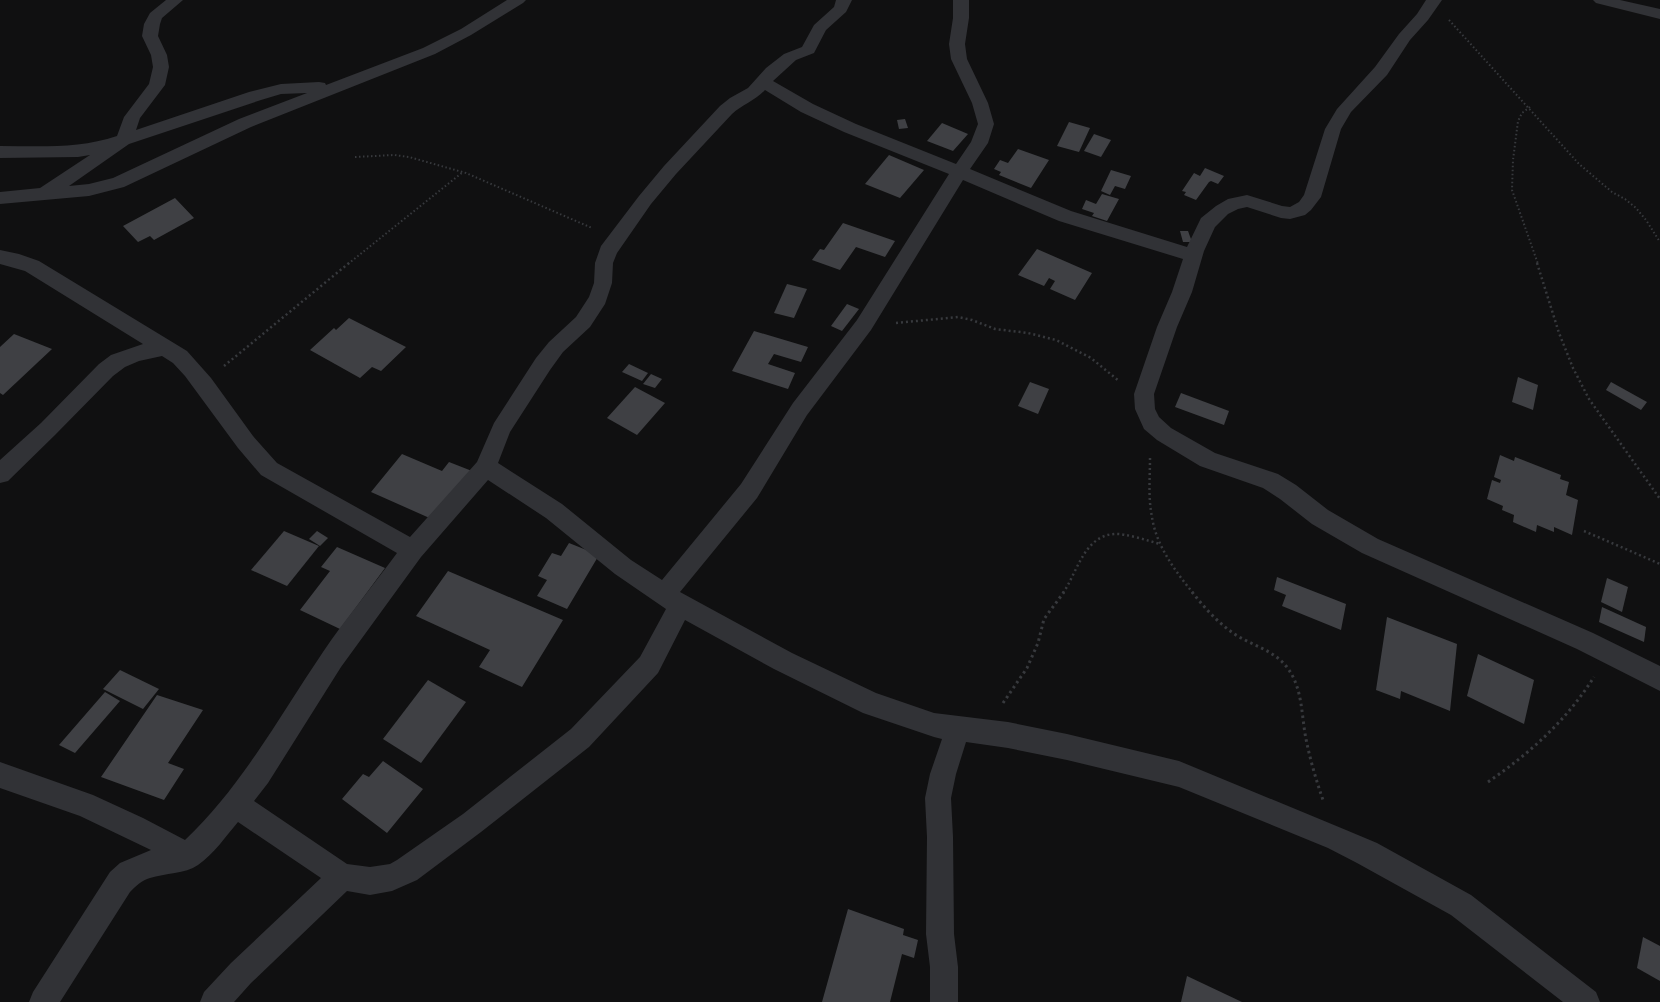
<svg xmlns="http://www.w3.org/2000/svg" width="1660" height="1002" font-family="'Fira Sans Condensed',sans-serif">
  <style>
    .building { fill: #3f4044 }
    .lines { fill: none; stroke-linecap: round; stroke-linejoin: round }
    .path-far2 { stroke: #37393d; stroke-width: 2; stroke-dasharray: 1.5 2.5; stroke-linecap: butt }
    .path-far1 { stroke: #37393d; stroke-width: 2.5; stroke-dasharray: 2 3; stroke-linecap: butt }
    .path { stroke: #37393d; stroke-width: 3; stroke-dasharray: 2.5 3.5; stroke-linecap: butt }
    .street { fill: #313236; fill-rule: evenodd }
  </style>
  <rect width="100%" height="100%" fill="#101011"/>
  <g class="building">
    <polygon points="905,119 908,128 899,129 897,120"/>
    <polygon points="1069,122 1090,128 1079,152 1057,146"/>
    <polygon points="942,123 968,134 953,151 927,141"/>
    <polygon points="1094,134 1111,140 1101,157 1084,151"/>
    <polygon points="1018,149 1049,160 1031,188 999,175 1001,172 994,169 1000,160 1008,163"/>
    <polygon points="889,155 924,170 900,198 865,184"/>
    <polygon points="1205,168 1224,176 1218,184 1211,181 1209,182 1196,200 1184,195 1186,192 1182,191 1194,173 1200,176"/>
    <polygon points="1111,170 1131,176 1125,189 1115,186 1110,195 1101,191"/>
    <polygon points="1102,194 1119,199 1107,221 1092,216 1094,213 1082,209 1086,200 1096,204"/>
    <polygon points="175,198 194,218 154,240 150,236 138,242 123,226"/>
    <polygon points="843,223 895,241 885,257 856,247 840,270 812,260 820,249 824,250"/>
    <polygon points="1180,231 1188,231 1192,242 1183,242"/>
    <polygon points="1037,249 1092,273 1075,300 1050,289 1055,281 1049,278 1044,286 1018,275"/>
    <polygon points="787,284 807,289 794,318 774,313"/>
    <polygon points="847,304 859,309 842,331 831,326"/>
    <polygon points="349,318 406,347 381,371 372,367 360,378 310,350 334,328 336,330"/>
    <polygon points="754,331 808,347 801,362 774,354 768,364 795,373 788,389 732,371"/>
    <polygon points="14,334 52,349 3,395 0,393 0,347"/>
    <polygon points="629,364 648,373 642,381 622,372"/>
    <polygon points="651,374 662,379 655,388 643,384"/>
    <polygon points="1518,377 1538,385 1533,410 1512,402"/>
    <polygon points="1030,382 1049,389 1038,414 1018,406"/>
    <polygon points="1611,382 1647,402 1641,410 1606,390"/>
    <polygon points="635,387 665,403 637,435 607,418"/>
    <polygon points="1181,393 1229,411 1224,425 1175,407"/>
    <polygon points="402,454 442,471 449,462 472,471 434,520 371,492"/>
    <polygon points="1500,455 1514,461 1515,457 1561,475 1560,479 1569,482 1566,495 1578,500 1572,535 1554,527 1554,532 1537,525 1536,532 1513,522 1514,515 1502,510 1503,506 1487,499 1492,480 1500,483 1501,480 1494,477"/>
    <polygon points="284,531 319,546 287,586 251,570"/>
    <polygon points="317,531 328,538 320,546 309,539"/>
    <polygon points="569,543 599,555 567,609 537,596 547,580 538,576 552,553 561,556"/>
    <polygon points="337,547 385,568 340,629 300,610 330,571 321,567"/>
    <polygon points="448,571 563,620 522,687 479,667 490,650 416,616"/>
    <polygon points="1277,577 1346,604 1341,630 1282,606 1286,595 1274,590"/>
    <polygon points="1607,578 1628,587 1622,612 1601,602"/>
    <polygon points="1602,607 1646,627 1644,642 1599,622"/>
    <polygon points="1387,617 1457,644 1450,711 1401,691 1400,699 1376,690"/>
    <polygon points="1478,654 1534,680 1524,724 1467,696"/>
    <polygon points="120,670 159,689 143,709 103,689"/>
    <polygon points="428,680 466,702 421,763 383,739"/>
    <polygon points="105,692 120,701 75,753 59,745"/>
    <polygon points="157,695 203,710 168,763 184,769 164,800 101,777"/>
    <polygon points="383,761 423,789 387,833 342,799 363,774 369,777"/>
    <polygon points="848,909 904,929 903,935 918,940 914,958 902,954 890,1002 822,1002"/>
    <polygon points="1643,937 1660,946 1660,981 1637,968"/>
    <polygon points="1187,976 1242,1002 1181,1002"/>
  </g>
  <g class="lines">
    <g class="path-far2">
      <polyline points="1449,20 1579,164 1612,192 1625,199 1636,208 1646,220 1660,242"/>
      <polyline points="1530,107 1522,113 1518,121 1513,160 1512,190 1538,264"/>
      <polyline points="355,157 394,155 409,157 466,173 592,228"/>
      <polyline points="348,264 463,172"/>
    </g>
    <g class="path-far1">
      <polyline points="1537,263 1559,333 1573,368 1589,399 1660,499"/>
      <polyline points="896,323 958,317 972,320 995,329 1028,333 1056,340 1091,358 1119,381"/>
      <polyline points="224,366 349,263"/>
      <path d="M1150,458c0,20 -2,40 2,59 4,28 23,54 41,76"/>
      <polyline points="1584,531 1660,564"/>
      <path d="M1063,593c14,-20 21,-57 51,-59 11,-1 35,7 46,10"/>
    </g>
    <g class="path">
      <path d="M1192,592c12,15 25,30 41,41 17,12 39,16 53,33 17,21 15,48 20,73 4,20 10,41 17,61"/>
      <polyline points="1003,703 1027,668 1038,643 1044,619 1064,592"/>
      <path d="M1488,782c42,-29 78,-61 106,-105"/>
    </g>
    <g class="street">
      <path d="M166,0h17l-21,18 -2,6 -2,12 9,19 2,12 -4,18 -25,33 -4,12 113,-38 32,-8 38,-2 6,1 1,2 97,-37 38,-19 46,-29h19l-3,3 -52,32 -36,19 -184,73 -127,60 -35,9 -89,8v-12l40,-4 50,-33 -12,2 -78,1v-12c39,0 79,3 117,-10l7,-19 25,-33 4,-17 -2,-12 -9,-19 2,-12 6,-11zM307,93l-68,26 -126,59 -24,6 -20,2 60,-42 132,-44 20,-6z"/>
      <path d="M836,0h16l-6,12 -20,18 -12,23 -18,7 -23,21 40,23 43,20 100,40 15,-22 7,-18 -6,-21 -21,-44 -2,-15 4,-26v-18h16v18l-4,26 2,15 21,44 6,21 -6,19 -18,26 101,42 116,36 14,-29 15,-12 12,-7 19,-4 35,11 8,1 9,-5 5,-7 21,-66 12,-20 38,-42 24,-33 18,-20 9,-14h16l-14,20 -18,20 -23,35 -36,37 -10,17 -20,68 -10,13 -6,5 -15,4 -9,-1 -34,-11 -9,2 -10,5 -13,13 -11,24 -12,41 -15,35 -23,67 1,15 4,8 12,11 44,25 63,21 18,11 32,25 50,29 215,94 67,33v25l-83,-42 -215,-96 -50,-29 -32,-25 -17,-11 -63,-22 -43,-26 -13,-11 -9,-20 -1,-15 23,-67 15,-35 11,-33 -124,-38 -96,-41 -92,150 -64,85 -50,83 -77,94 112,61 84,40 58,20 74,9 59,12 112,27 167,69 31,13 94,52 125,97 4,10h-37l-112,-87 -94,-52 -29,-15 -149,-61 -112,-27 -59,-12 -42,-6 -10,32 -5,24 2,39 1,97 4,33v35h-28v-35l-4,-33 1,-97 -2,-39 5,-24 12,-35 -8,-2 -71,-24 -89,-44 -89,-49 -27,53 -69,74 -108,85 -64,48 -25,11 -22,4 -23,-4 -96,92 -17,19h-34l4,-10 27,-29 90,-85 -83,-56c-12,14 -24,32 -40,43 -13,9 -33,8 -48,13 -8,2 -14,8 -20,14l-70,110h-31l4,-10 77,-120 10,-9 31,-13 -71,-34 -80,-28v-26l93,33 50,23 42,22c57,-54 94,-123 138,-188 23,-34 50,-66 74,-99l-136,-78 -23,-27 -53,-72 -12,-13 -11,-7 -23,5 -14,6 -12,9 -58,59 -47,46 -8,2v-23l41,-37 58,-59 12,-9 32,-11 -118,-73 -25,-7v-14l19,4 20,7 148,90 24,27 42,58 24,27 133,74 67,-75 17,-39 42,-65 13,-16 27,-25 13,-20 5,-14 1,-20 6,-17 38,-50 25,-30 56,-60 10,-8 18,-10 18,-20 18,-14 18,-7 12,-22 20,-18zM765,90l36,22 43,20 105,42 -92,146 -64,83 -52,81 -79,96 -31,-20 -69,-56 -64,-41 12,-31 40,-62 13,-18 27,-25 15,-23 7,-21 1,-20 4,-10 34,-49 25,-30 56,-60c10,-9 24,-14 33,-24zM488,480l58,38 69,56 51,35 -26,48 -69,72 -108,85 -66,46 -7,4 -20,3 -23,-3 -93,-63 14,-18 73,-116 80,-110z"/>
      <polygon points="1593,0 1620,0 1660,9 1660,19 1596,3"/>
    </g>
  </g>
</svg>
